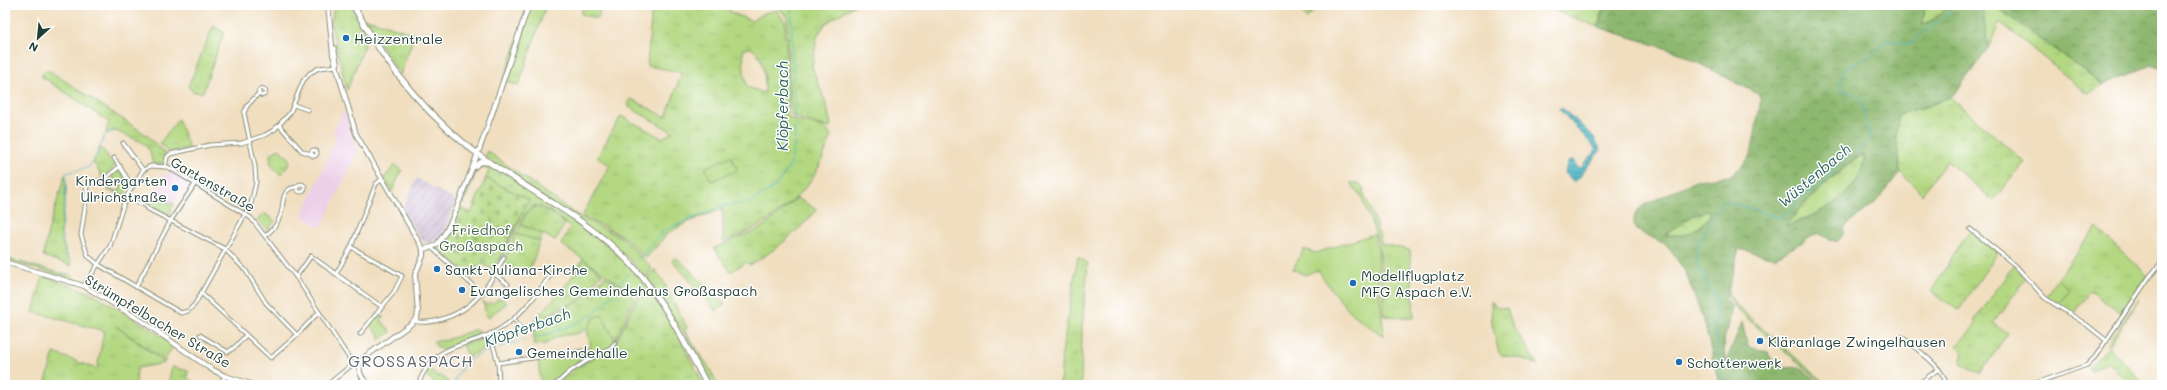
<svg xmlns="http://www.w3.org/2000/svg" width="2167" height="390" font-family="Mali,sans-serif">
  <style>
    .built { fill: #edd0e8 }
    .industrial { fill: url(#industrial-furrows) }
    .grass { fill: url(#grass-tufts); stroke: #698a5a; fill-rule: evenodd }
    .forest { fill: url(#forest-crowns); stroke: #567a52; fill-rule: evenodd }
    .cemetery { fill: url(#cemetery-stones); stroke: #698a5a }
    .park { fill: url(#park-crowns); stroke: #698a5a }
    .garden { fill: #b3d881; stroke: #698a5a }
    .water { fill: url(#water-rules); stroke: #34797c }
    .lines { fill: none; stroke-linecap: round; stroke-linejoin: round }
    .stream { stroke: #48b5c3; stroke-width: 1 }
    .minor-casing { stroke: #888e7a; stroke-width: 5 }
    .tertiary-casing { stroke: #888e7a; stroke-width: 6 }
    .primary-casing { stroke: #888e7a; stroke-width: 7 }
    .minor { stroke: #fff; stroke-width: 3 }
    .tertiary { stroke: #fff; stroke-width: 4 }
    .primary { stroke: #fff; stroke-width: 5 }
    .poi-dot { fill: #1f6fb2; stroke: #fff; stroke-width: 1.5 }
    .labels { text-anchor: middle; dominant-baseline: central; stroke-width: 3; stroke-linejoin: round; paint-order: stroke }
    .poi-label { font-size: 14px; fill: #1f3d34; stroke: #fff; text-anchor: start }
    .street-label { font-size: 14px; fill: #1f3d34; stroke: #fff }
    .park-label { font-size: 14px; fill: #446447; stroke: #fff }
    .water-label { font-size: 15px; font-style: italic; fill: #2b615f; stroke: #fff }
    .quarter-label { font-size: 16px; letter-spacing: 1px; fill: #5d666d; stroke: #fff }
  </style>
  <defs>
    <pattern id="industrial-furrows" width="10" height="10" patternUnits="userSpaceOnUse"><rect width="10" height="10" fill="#ccbed4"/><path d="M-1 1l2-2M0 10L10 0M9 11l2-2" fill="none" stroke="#a59cad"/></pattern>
    <pattern id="grass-tufts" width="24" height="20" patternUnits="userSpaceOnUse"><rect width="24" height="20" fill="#b3d881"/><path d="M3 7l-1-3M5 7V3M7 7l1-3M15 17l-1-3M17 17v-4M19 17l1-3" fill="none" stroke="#9aba70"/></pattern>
    <pattern id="forest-crowns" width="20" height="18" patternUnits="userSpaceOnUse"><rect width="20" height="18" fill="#8eb86f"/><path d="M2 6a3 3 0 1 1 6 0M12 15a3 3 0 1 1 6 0" fill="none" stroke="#73975c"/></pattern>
    <pattern id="cemetery-stones" width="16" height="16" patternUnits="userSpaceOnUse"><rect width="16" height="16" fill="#b3d881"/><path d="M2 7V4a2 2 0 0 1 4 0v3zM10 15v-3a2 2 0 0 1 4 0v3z" fill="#9aba70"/></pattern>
    <pattern id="park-crowns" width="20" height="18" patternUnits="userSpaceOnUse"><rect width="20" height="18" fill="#b3d881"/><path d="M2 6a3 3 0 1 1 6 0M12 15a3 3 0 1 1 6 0" fill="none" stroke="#9aba70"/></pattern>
    <pattern id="water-rules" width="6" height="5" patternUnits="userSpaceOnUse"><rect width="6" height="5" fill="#48b5c3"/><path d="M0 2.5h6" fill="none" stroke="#3b949f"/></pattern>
  </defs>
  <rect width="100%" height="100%" fill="#fff"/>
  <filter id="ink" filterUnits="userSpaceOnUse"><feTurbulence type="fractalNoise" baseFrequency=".025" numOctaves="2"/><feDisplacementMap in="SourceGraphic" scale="8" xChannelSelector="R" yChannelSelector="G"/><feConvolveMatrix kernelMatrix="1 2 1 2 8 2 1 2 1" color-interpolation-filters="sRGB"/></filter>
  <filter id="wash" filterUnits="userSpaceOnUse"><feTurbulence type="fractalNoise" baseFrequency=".012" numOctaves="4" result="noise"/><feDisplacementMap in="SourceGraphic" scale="16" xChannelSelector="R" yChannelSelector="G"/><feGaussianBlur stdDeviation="0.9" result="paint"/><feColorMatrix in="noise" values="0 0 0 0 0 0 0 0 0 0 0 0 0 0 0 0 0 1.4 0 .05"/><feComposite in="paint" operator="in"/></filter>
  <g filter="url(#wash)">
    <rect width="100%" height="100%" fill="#f0debf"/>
    <g class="built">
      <polygon points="342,112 345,113 358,151 321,228 302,216 337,137 333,134"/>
      <polygon points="172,172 190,183 192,186 190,189 181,191 174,204 154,199 165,175"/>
    </g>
    <polygon class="industrial" points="417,178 456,201 443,233 431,244 425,243 421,239 402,210"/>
    <g class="grass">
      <polygon points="334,5 350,5 368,37 347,90 331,25"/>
      <polygon points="530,5 546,5 519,85 503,81"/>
      <polygon points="583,5 601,5 598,19 581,14"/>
      <path d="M652,5h79l-1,7 22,9 9,-7 16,-4 8,12 3,76 -2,16c7,12 44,6 45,24 -6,11 -9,25 -16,36 -21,33 -56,55 -92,68v-33l-33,12 -22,12 -22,25 -23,-22 -41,-20 28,-51 -13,-8 24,-41 41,22 11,-6 -46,-26 4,-7 35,18 16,-45 -35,-6zM751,48c14,9 14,29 14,45l-18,-6 -3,-14 -1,-22v-2z"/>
      <polygon points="790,5 855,5 826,23 817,36 812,67 826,104 831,125 829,128 792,116 790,114 787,18 779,7 789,7"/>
      <polygon points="1299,5 1319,5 1306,19"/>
      <polygon points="1539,5 1604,5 1598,27"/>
      <path d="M1925,5h21c-4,10 -13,16 -23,19z"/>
      <polygon points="1982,5 1994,5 2103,85 2088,94 2000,22 1988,48"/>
      <polygon points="364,18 415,34 400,75"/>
      <polygon points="213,26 224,32 203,92 194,92 188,87"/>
      <polygon points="47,69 148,136 166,155 164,163 153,165 150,151 142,142 116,131 106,133 109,122 41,76"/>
      <polygon points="1950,97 2025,162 1993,200 1947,161 1922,194 1900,172 1896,135 1899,114 1928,106"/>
      <polygon points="178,119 189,148 168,152 160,143"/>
      <polygon points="100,147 108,156 108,159 115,166 117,164 103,178 93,162"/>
      <polygon points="487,151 578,216 623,238 651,267 651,270 646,278 627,257 490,160 486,157"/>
      <path d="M1863,154c4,16 -11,34 -22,45 -12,10 -41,21 -55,28 7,-16 61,-63 77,-73z"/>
      <path d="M482,164c18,2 37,20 52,30 31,21 64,40 90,66 36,35 57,82 80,125h-129l-16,-3 18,-14 38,-24 28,-58 -1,-1 -5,8h-4l-72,-49 9,-16c-6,-7 -27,-26 -37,-21 -11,4 -26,42 -32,54l-2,-2 30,-59 -43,-22 3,-8 -7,-4 -5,4 -13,31v3l-2,-2 13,-30z"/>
      <polygon points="395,165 402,170 392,192 384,178"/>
      <path d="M65,175c4,19 -3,36 -4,55 0,13 6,24 11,36l-29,-10 6,-28z"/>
      <polygon points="1350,183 1359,183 1363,188 1364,195 1371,210 1382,244 1410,250 1414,318 1384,316 1379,243 1361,196"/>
      <path d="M797,198l20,12c-20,22 -41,40 -67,55l-4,-3 -15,10 -17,-24 45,-19 19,-14z"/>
      <path d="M536,207l14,5 15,12 -10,17 -12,-7 -22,-9c3,-7 7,-16 15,-18z"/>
      <path d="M1709,211l1,5c-16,19 -21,20 -45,19l29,-20z"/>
      <polygon points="2096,227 2148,276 2123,315 2090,291 2073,314 2058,305 2070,289 2057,279"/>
      <polygon points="1970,232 1998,252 1959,310 1931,292 1963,239"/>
      <polygon points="516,234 540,241 528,275 503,263"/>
      <polygon points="1078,257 1088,263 1082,327 1081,385 1060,385 1062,353"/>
      <polygon points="5,258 63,274 69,274 77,281 5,260"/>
      <polygon points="677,258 725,304 716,311 672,260"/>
      <polygon points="583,259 602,274 577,302 559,308 546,316 580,301 605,276 632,294 634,299 615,341 602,316 587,329 578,333 556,337 546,344 535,345 532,324 570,280"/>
      <polygon points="2014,265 2026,279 1993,323 2008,333 1980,374 1960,363 1963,352 1957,346 1977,323 1974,321"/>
      <polygon points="655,269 663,281 687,328 684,330 707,364 718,385 712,385 692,345 647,279"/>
      <polygon points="43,276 94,294 176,345 169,352 165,361 116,326 165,363 137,368 136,385 45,385 54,353 97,369 104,331 33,312"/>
      <polygon points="1728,293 1737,306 1827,385 1824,385 1739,311 1727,295"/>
      <polygon points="2140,297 2109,347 2145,385 2131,385 2108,362 2091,371 2088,367 2109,347 2107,345"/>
      <polygon points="498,298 500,300 502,298 507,303 487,318 483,302 488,305 491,302 493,304"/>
      <polygon points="1491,300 1497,307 1507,308 1512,324 1538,366 1524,359 1501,355 1499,353 1492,324"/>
      <polygon points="377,315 384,317 381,320 391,332 380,340 380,336 369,324"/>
      <polygon points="473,330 477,330 480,337 457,343 444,350 438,348 433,342 443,340 444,341"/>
      <polygon points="172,367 188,371 187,378 197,385 168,385"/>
    </g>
    <g class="forest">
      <path d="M1604,5h321l-2,19c10,-3 19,-10 23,-19h36l6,43 -34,47 -26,11 -29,8 -3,21 4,37 -25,31 -30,23 -2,9 -6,7 -19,-9 -43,25 -36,-9 -13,49 6,9 -4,22 -4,9 1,26 17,-42 6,25 19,5 6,9 10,7 17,-1 20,17 -102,1v-5l-13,-55 -19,-52 -19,-28 -31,-15c-4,-11 -2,-17 6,-24l55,-26 32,-4 13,-10 9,-11 10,-55 -3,-6 -81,-42 -79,-25zM1864,154c3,15 -13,37 -24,45 -15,12 -37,21 -54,28 5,-14 64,-67 78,-73zM1709,211l1,5c-15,17 -22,21 -45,19l29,-20z"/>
      <polygon points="1994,5 2162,5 2162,70 2151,65 2103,85"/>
    </g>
    <polygon class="cemetery" points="486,178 529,200 493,270 481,263 473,278 437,249 460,208 471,213"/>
    <g class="park">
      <polygon points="279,149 289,158 290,163 281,175 271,165 270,154"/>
      <polygon points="154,199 174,204 170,213 167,215 151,206"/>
    </g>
    <g class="garden">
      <polygon points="731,156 738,170 711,181 705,168"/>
      <polygon points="118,169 121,170 129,186 124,195 108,190 107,181 108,180 110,189 119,192 121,186 114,184 112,175"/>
      <polygon points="264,213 275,221 267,230 257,220"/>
      <polygon points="521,225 543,234 540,241 516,234"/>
      <path d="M1374,234l4,16v27l6,59c-34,-21 -44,-33 -66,-66l-13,5 -12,-6 11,-20 11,4z"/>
      <polygon points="2057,279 2070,289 2058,305 2045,297"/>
      <polygon points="602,315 615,341 610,348 592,356 587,348 591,347 587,329 594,318"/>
      <polygon points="488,338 493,348 482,350 468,357 462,344"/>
      <polygon points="582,352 586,354 587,360 556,378 541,385 538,359 569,357 571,354"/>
      <polygon points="428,367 438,377 441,375 451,385 436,385 425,374"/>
    </g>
    <polygon class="water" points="1561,107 1594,137 1601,150 1582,173 1580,177 1574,182 1565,173 1567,163 1573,160 1578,168 1581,168 1595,152 1595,148 1559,109"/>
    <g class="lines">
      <g class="stream">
        <polyline points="65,200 66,173 89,167 98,153 105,135 114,130"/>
        <polyline points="61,230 65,202"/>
        <polyline points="61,232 63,246"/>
        <polyline points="64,249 69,260"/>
        <polyline points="638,260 663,231 720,207 750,202 775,187 791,164 795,138 791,5"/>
        <path d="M495,348c32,-9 78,-17 103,-39 12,-10 21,-23 30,-36"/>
        <path d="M454,385c4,-20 20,-30 38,-36"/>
        <path d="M1723,385l-9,-54 3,-29 -21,-40 1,-17 11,-21 16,-22 30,7 24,9 12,-7 8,-12 27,-17 1,-6 5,-1 11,-14 16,-10 12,-13c-1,-8 -8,-38 -12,-42 -6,-4 -12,-5 -18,-6l2,-17 3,-4 30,-17 13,-12 17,4 9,-1 3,-6 33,-24 2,-8"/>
      </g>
    </g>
  </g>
  <g filter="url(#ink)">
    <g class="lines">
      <defs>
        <g id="minor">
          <circle cx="262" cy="92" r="3.5"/>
          <polyline points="294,105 308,110"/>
          <polyline points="279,125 302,151 313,155"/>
          <polyline points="123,143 143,170"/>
          <circle cx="314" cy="153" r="3"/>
          <polyline points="114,158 132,186"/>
          <polyline points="120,166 105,179 86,185 87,193 81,235 88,256 99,265 181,313 188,311 195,304 251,204 256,182 255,166 244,113 247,106 259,93"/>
          <polyline points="165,167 167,157 170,154 210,145 242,143 265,135 274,130 290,113 303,81 310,73 319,68 337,66"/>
          <circle cx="301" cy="188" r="4"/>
          <polyline points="126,197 146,206 148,209 225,249 246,271 266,303 297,335"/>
          <polyline points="1970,229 2015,265 2045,298 2087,325 2107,341"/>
          <path d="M266,235c7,-5 12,-12 15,-21 3,-12 0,-26 16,-27"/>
          <polyline points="351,247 402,276 394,292 360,334"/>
          <polyline points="432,248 482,294"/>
          <polyline points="336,274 351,247 376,184 382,179"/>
          <polyline points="496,275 508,284"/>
          <polyline points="296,277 311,256 382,307"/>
          <polyline points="84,286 110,246 126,197 143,170 151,166 168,167 251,218 296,277 353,364"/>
          <polyline points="136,287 171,220 195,184"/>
          <polyline points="201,293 271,358 297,335 319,312"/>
          <polyline points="514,319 524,332 534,328"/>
          <path d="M414,321c9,3 18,1 28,-2 32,-9 47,-33 62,-62"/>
          <polyline points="490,334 498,363 499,385"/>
          <polyline points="200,335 228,352 236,346 246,335"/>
          <path d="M1902,337c12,10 44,32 44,48"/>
          <polyline points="498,363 583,351 586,351 590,359 610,348 615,343"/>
          <polyline points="220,385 225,376"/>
          <polyline points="327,385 353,364 359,366"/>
          <path d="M418,385c16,-45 49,-36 82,-56 23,-15 37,-35 52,-56"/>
          <polyline points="555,385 569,372 590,359"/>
          <polyline points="1921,385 1922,381 1939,369"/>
          <polyline points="2031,385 2087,365 2095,357 2150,276 2162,262"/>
        </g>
        <g id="tertiary">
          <path d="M328,5l5,50 23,79 67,115v7l-8,19 3,37 -1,6 -6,6 -49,35c-5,11 -2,19 8,26"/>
          <polyline points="334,48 337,64"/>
          <polyline points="474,167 481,162 490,163"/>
          <path d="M423,249c6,-1 10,-1 14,-5 13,-15 20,-37 27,-55 25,-60 43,-123 65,-184"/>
          <polyline points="5,262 84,286 142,321 211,369 225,376 254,385"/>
        </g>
        <path id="primary" d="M353,5c35,64 77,116 137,158 43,29 91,54 129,89 40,37 63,86 88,133"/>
      </defs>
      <use href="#minor" class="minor-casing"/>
      <use href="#tertiary" class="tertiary-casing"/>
      <use href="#primary" class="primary-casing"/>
      <use href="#minor" class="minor"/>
      <use href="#tertiary" class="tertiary"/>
      <use href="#primary" class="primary"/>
    </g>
  </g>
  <g class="poi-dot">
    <circle cx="346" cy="38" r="4"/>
    <circle cx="175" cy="188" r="4"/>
    <circle cx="437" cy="269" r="4"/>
    <circle cx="1353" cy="283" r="4"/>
    <circle cx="462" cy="290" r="4"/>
    <circle cx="1760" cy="341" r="4"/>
    <circle cx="519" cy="352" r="4"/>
    <circle cx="1679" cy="362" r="4"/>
  </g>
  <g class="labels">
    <g class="poi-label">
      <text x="354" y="38">Heizzentrale</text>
      <text x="167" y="180" text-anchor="end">Kindergarten<tspan x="167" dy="16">Ulrichstraße</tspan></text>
      <text x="445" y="269">Sankt-Juliana-Kirche</text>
      <text x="1361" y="275">Modellflugplatz<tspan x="1361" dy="16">MFG Aspach e.V.</tspan></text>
      <text x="470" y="290">Evangelisches Gemeindehaus Großaspach</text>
      <text x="1768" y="341">Kläranlage Zwingelhausen</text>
      <text x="527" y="352">Gemeindehalle</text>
      <text x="1687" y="362">Schotterwerk</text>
    </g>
    <g class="street-label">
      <text transform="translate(213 184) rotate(30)">Gartenstraße</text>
      <text transform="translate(158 321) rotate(31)">Strümpfelbacher Straße</text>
    </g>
    <g class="park-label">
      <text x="481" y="229">Friedhof<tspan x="481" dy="16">Großaspach</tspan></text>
    </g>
    <g class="water-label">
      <text transform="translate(782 106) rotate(-90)">Klöpferbach</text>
      <text transform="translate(1814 175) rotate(-40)">Wüstenbach</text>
      <text transform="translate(527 327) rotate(-19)">Klöpferbach</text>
    </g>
    <g class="quarter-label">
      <text x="411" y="360">GROSSASPACH</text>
    </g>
  </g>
  <rect width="2167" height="390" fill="none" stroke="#fff" stroke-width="20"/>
  <g transform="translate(38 38) rotate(207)" stroke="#ffffff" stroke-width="3" paint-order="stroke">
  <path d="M0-3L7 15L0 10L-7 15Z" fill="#1f3d34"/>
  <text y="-6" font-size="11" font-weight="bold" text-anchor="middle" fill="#1f3d34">N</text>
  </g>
</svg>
